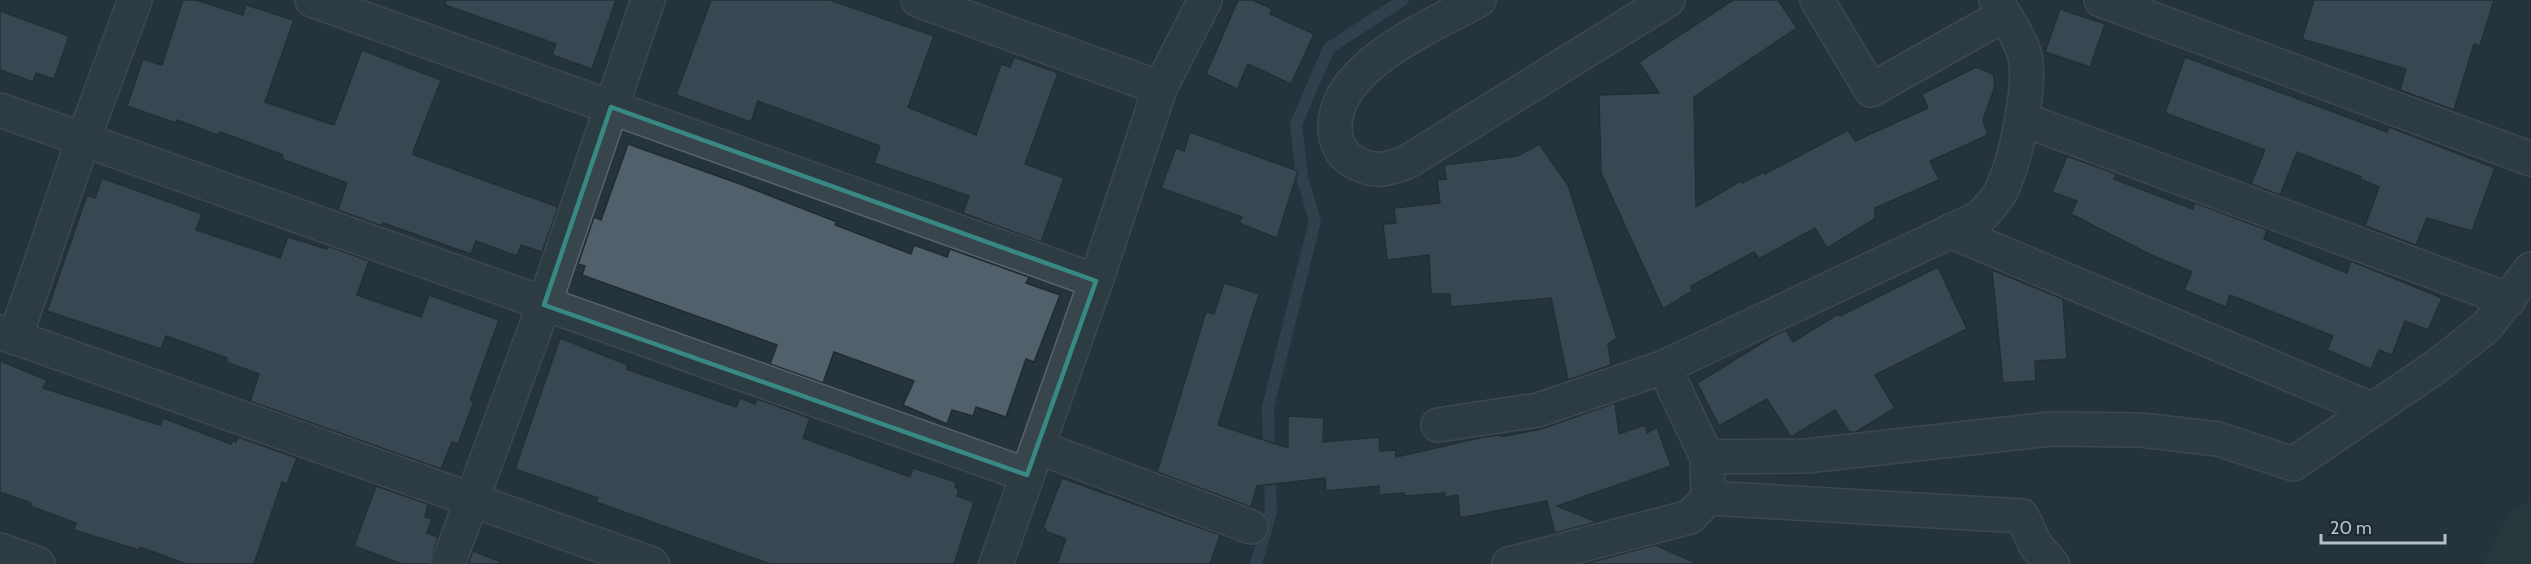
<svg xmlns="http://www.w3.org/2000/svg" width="2531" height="564" font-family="Cabin,sans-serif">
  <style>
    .green { fill: #2a413e }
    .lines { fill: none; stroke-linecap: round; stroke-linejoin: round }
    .stream { stroke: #3a5262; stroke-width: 12 }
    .building { fill: #51606a; stroke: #202c33; stroke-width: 1.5 }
    .minor-casing { stroke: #57626a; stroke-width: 36 }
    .minor { stroke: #39454c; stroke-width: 33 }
    .marked { fill: none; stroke: #388884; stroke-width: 4.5; stroke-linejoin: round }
  </style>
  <rect width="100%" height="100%" fill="#25333c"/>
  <polygon class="green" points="2531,501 2531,564 2483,564 2509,513"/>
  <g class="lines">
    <polyline class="stream" points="1256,564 1271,512 1268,407 1315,221 1302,177 1296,124 1329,48 1403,0"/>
  </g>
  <g class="building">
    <polygon points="183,0 196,0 243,15 246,5 294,20 265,102 334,125 362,50 441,80 413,152 414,155 558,207 542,252 521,245 517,256 476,241 471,254 383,223 382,226 338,210 347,183 282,159 283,155 220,132 218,135 177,120 176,123 127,106 143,59 162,65"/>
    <polygon points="446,0 616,0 592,69 552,55 556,44 445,5"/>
    <polygon points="711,0 830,0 934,36 908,107 976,135 1001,64 1010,67 1014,57 1058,73 1025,164 1064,178 1041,242 963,213 969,196 874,163 880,146 758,101 751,122 676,95"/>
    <polygon points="1238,0 1253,0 1272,9 1270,14 1314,34 1291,84 1248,64 1237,89 1206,74"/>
    <polygon points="1733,0 1778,0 1797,28 1694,97 1696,207 1741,181 1742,183 1764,172 1765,174 1848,130 1855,141 1928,108 1922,94 1976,67 1993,74 1995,86 1983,120 1988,135 1930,161 1939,180 1875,208 1875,219 1827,248 1815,228 1759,259 1754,252 1691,286 1692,291 1663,309 1601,173 1599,95 1659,93 1639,62"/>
    <polygon points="2314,0 2494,0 2480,46 2474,44 2454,110 2400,90 2406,69 2302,39"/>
    <polygon points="2060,9 2105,24 2090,67 2045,52"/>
    <polygon points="0,11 69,36 54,79 36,73 33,82 0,70"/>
    <polygon points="2185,57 2387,132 2389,127 2495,168 2472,231 2427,218 2416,245 2365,226 2379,187 2360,179 2361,177 2297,152 2280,195 2251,184 2265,150 2165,113"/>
    <polygon points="1190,132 1298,171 1277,238 1239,223 1242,217 1161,188 1176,148 1184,151"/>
    <polygon points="628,144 740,184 837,222 835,225 911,254 914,245 947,257 950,249 1029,277 1026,283 1060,295 1034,362 1026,359 1006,417 976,407 973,416 952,410 947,424 903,405 914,381 834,352 823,383 770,364 777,345 582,275 585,266 578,264 594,217 601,220"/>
    <polygon points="1539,144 1568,185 1617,338 1608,344 1611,365 1568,380 1551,298 1451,307 1450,294 1431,294 1429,255 1387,260 1383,224 1396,223 1394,208 1440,203 1437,180 1446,179 1444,165 1518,156"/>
    <polygon points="2067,156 2116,174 2114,179 2193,209 2195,203 2267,230 2264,239 2347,273 2351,261 2442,298 2428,330 2405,321 2392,355 2379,350 2371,369 2327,350 2333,336 2230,295 2226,307 2184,290 2192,272 2149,254 2071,214 2077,201 2052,192"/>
    <polygon points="102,178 202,214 196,230 280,258 288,237 327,249 328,246 369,261 357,295 421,317 429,295 499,320 470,400 474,401 458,444 452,442 441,469 250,401 259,374 226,362 227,358 166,336 161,349 47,311 87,195 95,198"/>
    <polygon points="1938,267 1967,329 1875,375 1895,408 1856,432 1849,432 1835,410 1791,437 1767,399 1719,426 1697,383 1775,335 1786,330 1793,342 1838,314 1840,316"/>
    <polygon points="1992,270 2063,299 2067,359 2035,361 2036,381 2003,383"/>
    <polygon points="1224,283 1259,294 1218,425 1288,448 1288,416 1324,418 1323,442 1379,437 1380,451 1396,450 1396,457 1484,437 1500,435 1501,437 1541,429 1615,403 1619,434 1645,425 1647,433 1657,427 1671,466 1557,506 1597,522 1555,533 1547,501 1460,518 1458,495 1445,497 1445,493 1404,496 1404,493 1379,495 1379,486 1326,491 1325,478 1257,486 1251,507 1157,472 1206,312 1214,314"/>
    <polygon points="560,338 628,365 626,369 736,407 740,398 755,404 757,399 810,418 803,438 910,477 913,468 956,482 955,487 959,489 957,496 974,502 954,564 770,564 596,502 598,498 515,469"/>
    <polygon points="0,361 47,380 43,388 160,425 163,418 231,444 233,440 236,442 238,437 297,458 287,484 282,482 254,564 186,564 140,547 139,550 74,530 76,523 30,506 31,503 0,492"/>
    <polygon points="1062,478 1220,535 1210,564 1057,564 1066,539 1045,531 1046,529 1043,527"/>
    <polygon points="376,486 428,504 425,517 432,519 427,533 438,537 430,564 402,564 354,546"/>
    <polygon points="1655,545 1698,564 1584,564"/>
    <polygon points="473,551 501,562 500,564 468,564"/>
  </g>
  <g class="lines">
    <defs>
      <g id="minor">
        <polyline points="312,0 1096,281"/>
        <polyline points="918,0 1160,88"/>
        <path d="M1479,0c-47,26 -141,64 -144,124 -1,12 4,29 16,36 21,13 33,11 56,2l261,-162"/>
        <polyline points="1817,0 1871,90 2004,15"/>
        <polyline points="2101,0 2531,159"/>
        <polyline points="0,110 1027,475"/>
        <polyline points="2022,119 2509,300"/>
        <polyline points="1950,231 2371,409"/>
        <polyline points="0,332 652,564"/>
        <polyline points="15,338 83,140 135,0"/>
        <polyline points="1438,425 1538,410 1664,367"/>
        <polyline points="1038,447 1251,527"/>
        <polyline points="1707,457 1806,456 2051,429 2141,430 2218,439 2293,464 2437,366 2486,327 2531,269"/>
        <polyline points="1708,498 2022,516 2036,546 2052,564"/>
        <polyline points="0,550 38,564"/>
        <polyline points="448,564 544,305 648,0"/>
        <polyline points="996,564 1096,281 1160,88 1205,0"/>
        <path d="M1509,564l181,-47 18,-19 -1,-41 -43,-90 315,-149c8,-8 16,-16 21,-25 15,-29 33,-109 24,-140 -4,-16 -20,-38 -28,-53"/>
      </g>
    </defs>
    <use href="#minor" class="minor-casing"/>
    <use href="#minor" class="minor"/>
  </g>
  <path d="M0 0H2531V564H0ZM611,107l485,174 -69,194 -483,-170z" fill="#25333c" fill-opacity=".55" fill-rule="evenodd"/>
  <path class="marked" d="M611,107l485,174 -69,194 -483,-170z"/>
  <path d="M2321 534v9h124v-9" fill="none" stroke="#b5bfc8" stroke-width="3"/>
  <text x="2330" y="534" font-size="18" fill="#b5bfc8" stroke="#1e2a31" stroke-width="4.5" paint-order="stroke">20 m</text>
</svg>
